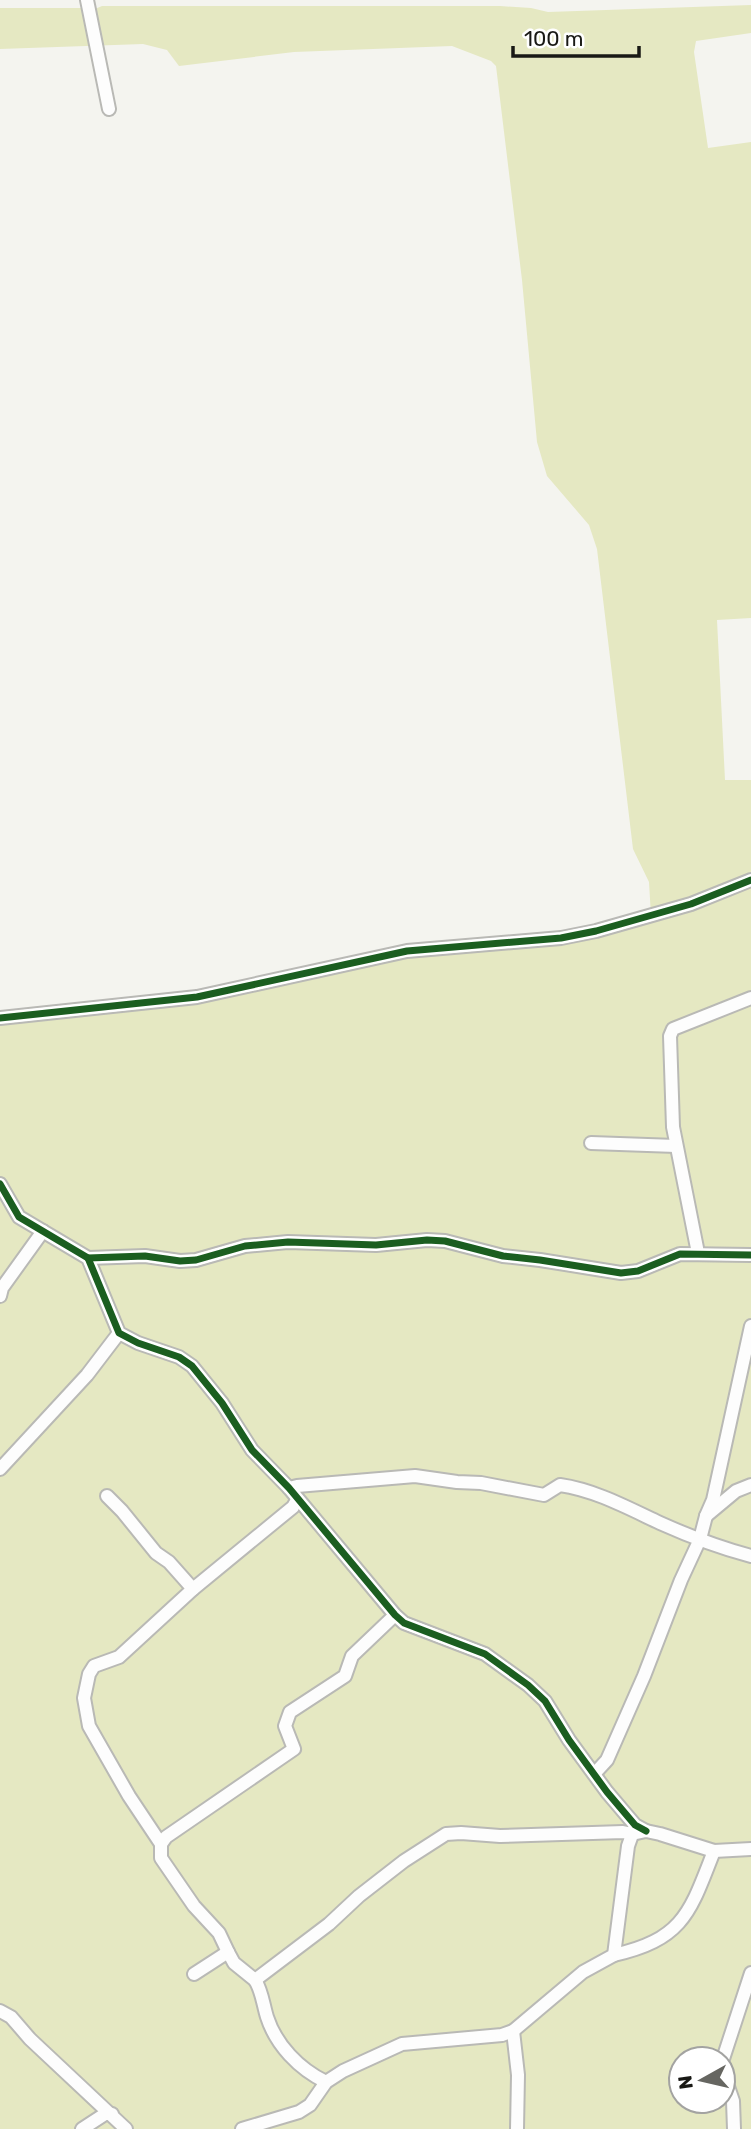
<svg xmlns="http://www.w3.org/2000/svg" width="751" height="2129" font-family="Rubik,sans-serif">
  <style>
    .green { fill: #e5e8c2; fill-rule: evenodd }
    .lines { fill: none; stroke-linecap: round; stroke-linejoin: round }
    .minor-casing { stroke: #b9b9b5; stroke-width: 16 }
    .minor { stroke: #fdfdfd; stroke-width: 12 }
    .cycleway-casing { stroke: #fff; stroke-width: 11 }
    .cycleway { stroke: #1b5e20; stroke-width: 7 }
  </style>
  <rect width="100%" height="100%" fill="#f4f4ef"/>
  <path class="green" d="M751,5v28l-55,8 -2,11 14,96 43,-6v476l-34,2 8,160h26v1349h-751v-1111l160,-16 174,-37 156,-21 161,-28 -2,-34 -16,-33 -36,-300 -8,-24 -42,-49 -10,-34 -15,-162 -26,-214 -5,-5 -39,-15 -158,6 -115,14 -12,-16 -24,-6 -143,5v-41h82l6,4 14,-6h398l31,2 17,4zM681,2059h42v42h-42z"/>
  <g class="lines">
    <defs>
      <g id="minor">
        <polyline points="87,0 109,109"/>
        <polyline points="0,1018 197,997 407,951 561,938 596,931 691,904 751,880"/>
        <polyline points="591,1143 676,1146"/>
        <polyline points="0,1184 19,1217 88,1258 119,1333 138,1343 179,1357 192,1366 222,1403 252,1450 289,1488 395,1615 404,1623 485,1654 528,1685 545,1701 569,1740 607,1792 635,1825 646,1831"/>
        <polyline points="698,1253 673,1127 670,1036 673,1029 751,998"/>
        <polyline points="88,1258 145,1256 180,1261 196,1260 245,1246 288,1242 376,1245 427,1240 445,1241 503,1256 540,1260 621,1273 638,1271 680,1254 751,1255"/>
        <polyline points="0,1296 2,1288 43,1231"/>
        <polyline points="0,1469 87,1375 119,1333"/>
        <path d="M289,1488l8,-2 118,-10 42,6 24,1 63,12 16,-10c35,5 68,23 100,38 29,13 61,25 91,33"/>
        <polyline points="107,1496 122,1511 156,1553 169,1562 193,1589"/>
        <polyline points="706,1516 736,1491 751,1485"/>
        <polyline points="595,1773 607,1760 644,1676 681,1580 700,1539 706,1516 713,1500 751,1326"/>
        <polyline points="161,1844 129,1796 89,1726 84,1698 89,1674 94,1666 119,1657 193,1589 293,1507 297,1500"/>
        <polyline points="228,1952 219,1933 194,1906 161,1858 161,1844 166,1837 294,1749 285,1726 290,1712 345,1676 352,1656 395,1615"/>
        <path d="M614,1955c70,-16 76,-43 100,-104"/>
        <polyline points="194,1974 228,1952 234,1963 255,1980 329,1924 359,1896 404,1861 446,1834 461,1833 500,1836 623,1832 632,1834 646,1831 660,1834 714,1851 751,1849"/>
        <path d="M255,1980c7,11 8,24 12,37 9,28 32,52 59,65"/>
        <polyline points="0,2011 11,2017 30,2039 126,2129"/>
        <polyline points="513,2031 518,2075 517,2129"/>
        <polyline points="723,2059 751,1973"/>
        <polyline points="723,2072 733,2101 734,2129"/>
        <polyline points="82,2129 105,2114 112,2114"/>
        <polyline points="242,2129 299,2112 310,2105 326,2082 343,2071 402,2044 502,2035 513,2031 583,1972 614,1955 628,1846 634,1829"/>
      </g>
    </defs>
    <use href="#minor" class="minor-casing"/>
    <use href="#minor" class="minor"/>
    <defs>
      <g id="cycleway">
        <polyline points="0,1018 197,997 407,951 561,938 596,931 691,904 751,880"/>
        <polyline points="0,1184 19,1217 88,1258 119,1333 138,1343 179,1357 192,1366 222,1403 252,1450 289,1488 395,1615 404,1623 485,1654 528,1685 545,1701 569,1740 607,1792 635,1825 646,1831"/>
        <polyline points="88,1258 145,1256 180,1261 196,1260 245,1246 288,1242 376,1245 427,1240 445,1241 503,1256 540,1260 621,1273 638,1271 680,1254 751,1255"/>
      </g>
    </defs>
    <use href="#cycleway" class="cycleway-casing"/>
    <use href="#cycleway" class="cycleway"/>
  </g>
  <g transform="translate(702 2080) rotate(262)"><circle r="33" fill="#ffffff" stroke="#a3a3a1" stroke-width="2"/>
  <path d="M0-5L12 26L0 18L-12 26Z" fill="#666661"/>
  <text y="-10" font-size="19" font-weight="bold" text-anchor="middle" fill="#191915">N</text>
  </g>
  <path d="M513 46v10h126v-10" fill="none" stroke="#191915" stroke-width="3.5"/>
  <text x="524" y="46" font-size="21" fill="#191915" stroke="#ffffff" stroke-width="5" paint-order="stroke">100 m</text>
</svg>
